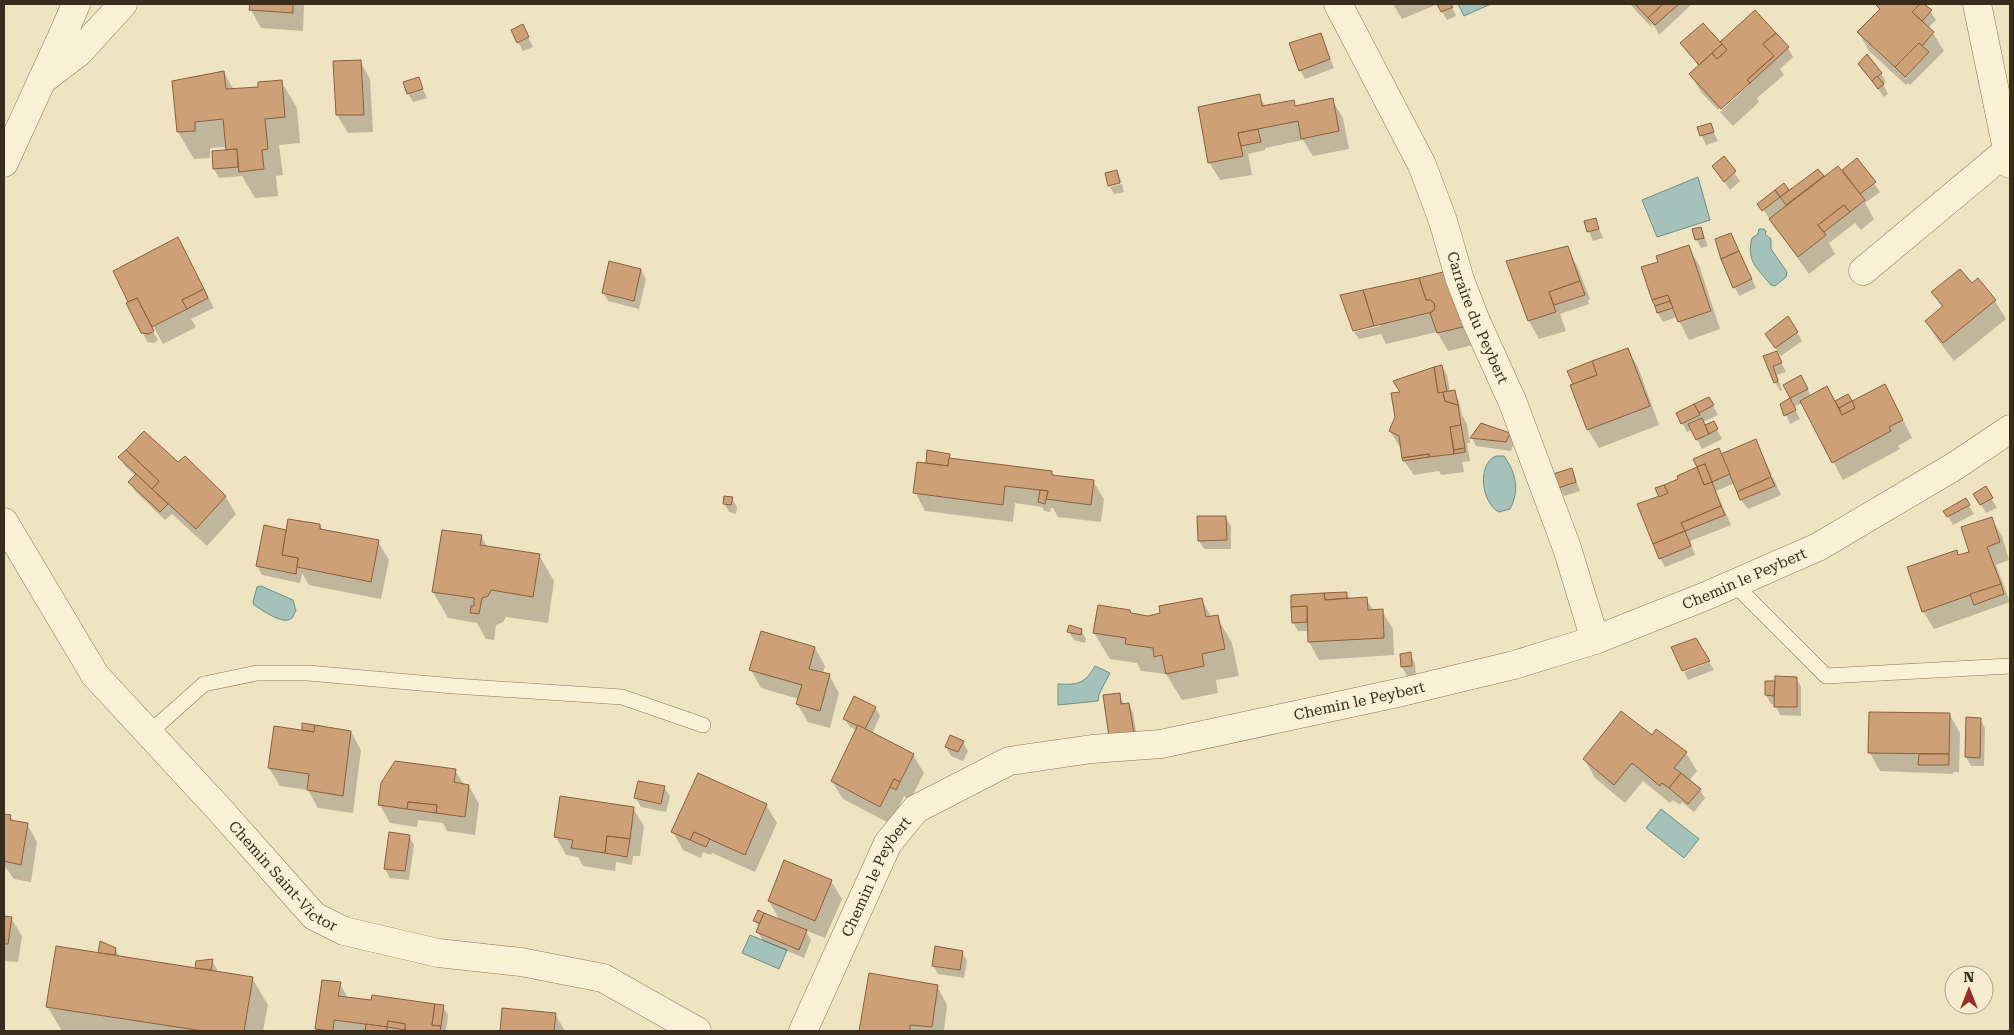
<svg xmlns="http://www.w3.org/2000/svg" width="2014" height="1035" font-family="'Roboto Serif',serif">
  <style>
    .water { fill: #a4c1ba; stroke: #6b8f88 }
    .shadow { fill: #0003 }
    .building { fill: #cea077; stroke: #895f3e }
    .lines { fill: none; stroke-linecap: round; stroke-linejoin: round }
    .lane-casing { stroke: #897559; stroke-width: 16 }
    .street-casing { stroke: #897559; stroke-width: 29 }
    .lane { stroke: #f9f1d5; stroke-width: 15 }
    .street { stroke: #f9f1d5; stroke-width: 28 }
    .labels { text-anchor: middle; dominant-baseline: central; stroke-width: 5; stroke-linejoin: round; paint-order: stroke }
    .street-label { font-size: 15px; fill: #382c1d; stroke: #f6edd1 }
  </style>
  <rect width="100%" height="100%" fill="#efe4c2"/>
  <g class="water">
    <polygon points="1458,4 1491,4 1464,16"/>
    <polygon points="1698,177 1710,220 1657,237 1642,200"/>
    <path d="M1759,229h5l2,2 -1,3 6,5v10l16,23 -1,5 -11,9 -4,-1c-14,-17 -25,-24 -19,-47l6,-4z"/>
    <path d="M1496,456h8c12,17 16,34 6,53l-11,3c-17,-8 -23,-48 -3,-56z"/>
    <path d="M261,586l32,14 3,11c-2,2 -2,5 -4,7 -8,8 -30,-8 -38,-13l-1,-3 4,-15z"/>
    <path d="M1095,666l15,7 -11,21 -1,7 -40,4v-21c19,1 27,0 37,-18z"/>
    <polygon points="1661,809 1699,839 1684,858 1646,828"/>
    <polygon points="750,935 787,950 779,969 742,953"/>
  </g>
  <g class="shadow">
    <polygon points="251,4 304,4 303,31 261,28 251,10"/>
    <polygon points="1393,4 1438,4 1402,19"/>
    <polygon points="1438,4 1451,4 1456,16 1447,20"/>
    <polygon points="1630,4 1692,4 1659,35 1655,27 1650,23 1652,28"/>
    <polygon points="1876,4 1922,4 1930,11 1936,20 1928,28 1933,33 1944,51 1910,85 1908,83 1906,85 1869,51 1859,33 1880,11"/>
    <polygon points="1754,12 1788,48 1793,57 1780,69 1784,75 1757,98 1759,102 1733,126 1720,112 1750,84 1750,81 1718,110 1701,92 1690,74 1699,66 1682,43 1720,43"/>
    <polygon points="512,31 527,35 533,47 523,51"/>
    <polygon points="1320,34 1334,68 1305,79 1300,70"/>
    <polygon points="360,61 370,79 373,132 348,133 337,115"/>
    <polygon points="1860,64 1881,73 1886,82 1883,84 1888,94 1884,97"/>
    <polygon points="224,73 234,90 260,88 281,81 297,108 300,143 279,145 283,175 276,176 278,196 255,198 242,176 219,178 214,169 228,151 227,147 210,148 210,158 194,159 178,132 173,82"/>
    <polygon points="418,78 427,98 413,102 408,93"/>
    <polygon points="1259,96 1266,107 1293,102 1296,107 1332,100 1343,118 1349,149 1313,156 1303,140 1265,148 1265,150 1248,154 1252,175 1220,180 1209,162"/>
    <polygon points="1710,125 1718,141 1706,145 1698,128"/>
    <polygon points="1724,158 1740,181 1730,190 1714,167"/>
    <polygon points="1857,160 1880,192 1865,203 1874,219 1861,230 1855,223 1829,243 1835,254 1809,274 1759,204 1784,185 1789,192 1818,170 1824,178 1845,176 1846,176 1843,171"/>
    <polygon points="1117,172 1122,182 1110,184 1110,187 1122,184 1124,192 1114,194 1109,185"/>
    <polygon points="1595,219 1603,238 1593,241 1585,222"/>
    <polygon points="1701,228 1708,246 1701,248 1696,239"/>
    <polygon points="1731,234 1756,288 1739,296 1722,259"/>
    <polygon points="178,239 214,308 191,319 196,327 163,344 152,324 150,326 158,340 154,343 147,342 115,271"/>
    <polygon points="1688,246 1699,265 1720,329 1689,340 1677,317 1663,322 1658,313 1643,268 1660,262"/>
    <polygon points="1567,248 1577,266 1590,299 1588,300 1589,304 1560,314 1566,331 1539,339 1529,321 1507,261"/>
    <polygon points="641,270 646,279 639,309 608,301 603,292"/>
    <polygon points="1446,273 1473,345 1448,351 1437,332 1386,344 1381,334 1359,339 1354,332 1381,326 1380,324"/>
    <polygon points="1977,280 1995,301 2006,319 1954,361 1937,339 1926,321 1942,308 1933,292 1972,285"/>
    <polygon points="1797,332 1802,341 1781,356 1766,334"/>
    <polygon points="1627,349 1638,367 1659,425 1599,448 1588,430 1572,386"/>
    <polygon points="1765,357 1781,362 1786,372 1777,375 1782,390 1780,391 1775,382"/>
    <polygon points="1442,366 1447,375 1450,392 1454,392 1459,401 1462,415 1467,424 1470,443 1467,443 1470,461 1462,462 1464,472 1441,475 1439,471 1414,475 1404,461 1401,449 1390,431 1396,418 1401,393"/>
    <polygon points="1785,385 1806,386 1811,396 1827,387 1836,403 1848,396 1852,403 1895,404 1912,438 1898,446 1900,449 1843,480 1802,403 1794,407 1800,419 1790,424 1782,404 1791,399"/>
    <polygon points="1709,398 1718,415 1703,422 1706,426 1713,422 1722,439 1702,449 1692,430 1687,432 1678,414"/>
    <polygon points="1509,434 1514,443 1511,451 1476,446 1472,438"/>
    <polygon points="1755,440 1772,475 1738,489 1738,492 1773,477 1781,495 1748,509 1741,500 1738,491 1735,483 1716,491 1731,525 1690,541 1695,555 1665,567 1660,558 1660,497 1680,480 1722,455"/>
    <polygon points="929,452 949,455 951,459 1051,473 1054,476 1093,481 1104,499 1101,522 1058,517 1053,508 1051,508 1050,512 1044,511 1042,507 1015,503 1013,522 925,511 915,492 927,465"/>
    <polygon points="120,457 225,496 236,514 207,546 172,514 165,520 135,491 130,482 136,476 125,466"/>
    <polygon points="1572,469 1580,491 1564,496 1559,488"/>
    <polygon points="1985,488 1997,508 1986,513 1975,494"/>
    <polygon points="732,498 737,507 736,514 729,512 724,503"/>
    <polygon points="1965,500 1974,514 1953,525 1945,511"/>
    <polygon points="1225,517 1231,526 1231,549 1204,549 1199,541"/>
    <polygon points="1991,518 2002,536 2009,560 1996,565 2010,602 1934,629 1923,611 1956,552 1959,556 1970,553"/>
    <polygon points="320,525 323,531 378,542 389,560 381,599 309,585 302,573 300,583 262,575 257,566 285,531 286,534"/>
    <polygon points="481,536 487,547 539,555 554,581 548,623 506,617 503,622 496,625 494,640 486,639 477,623 448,618 433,592"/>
    <polygon points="1346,593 1350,599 1366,599 1374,611 1382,611 1393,629 1394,655 1319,660 1309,642 1309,631 1298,631 1293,622 1292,596"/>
    <polygon points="1201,599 1212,618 1217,617 1232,643 1239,676 1216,680 1218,693 1182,700 1166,674 1141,671 1137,663 1110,659 1094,633 1132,615 1148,617 1162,614"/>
    <polygon points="1081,630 1086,639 1085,643 1074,640 1069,632"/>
    <polygon points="815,648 825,666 823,673 829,675 839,693 830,728 808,722 797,704 799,699 761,688 751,670"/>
    <polygon points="1410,654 1415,663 1416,675 1407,676 1402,667 1401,655"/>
    <polygon points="1709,662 1714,670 1688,680 1684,672"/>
    <polygon points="1796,678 1801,687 1801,716 1780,715 1775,704 1771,704 1766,695 1776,683"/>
    <polygon points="1119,694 1124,705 1128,704 1133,713 1138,743 1116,745"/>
    <polygon points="875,707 880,716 872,734 913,755 924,773 910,800 904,796 891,824 843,799 832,781 856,730 850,727 845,719"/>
    <polygon points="1950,715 1960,733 1959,772 1953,772 1953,774 1880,771 1870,753"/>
    <polygon points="1980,719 1985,728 1984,766 1971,766 1966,757"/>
    <polygon points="304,725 351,732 361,750 353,813 318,808 308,790 280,786 269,768 303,731"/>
    <polygon points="1656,731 1686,753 1697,771 1689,781 1700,790 1705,798 1694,812 1682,802 1680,805 1673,800 1670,803 1643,781 1625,803 1595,778 1585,760 1652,736"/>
    <polygon points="963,742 968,751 963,761 951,756 946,747"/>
    <polygon points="455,770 464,785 469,786 479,804 475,835 447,831 443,823 418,820 417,827 390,823 380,805"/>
    <polygon points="664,788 670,796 666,812 641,807 636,798"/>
    <polygon points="766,805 777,823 755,872 712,853 711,855 703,852 701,858 683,850 673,832"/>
    <polygon points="633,808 644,826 640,856 633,856 632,865 616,862 615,871 583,866 578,857 566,855 556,837"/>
    <polygon points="4,815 10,816 14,822 27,824 37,842 31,882 14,879 4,865"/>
    <polygon points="409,836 414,845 409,880 390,878 385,869"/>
    <polygon points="831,881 842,899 825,938 805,930 811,940 804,958 763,941 758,932 759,928 755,921 780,921 769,901"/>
    <polygon points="4,917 11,918 22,936 18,962 4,961"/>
    <polygon points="115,949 120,957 196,969 212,961 217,969 216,973 252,978 268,1005 263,1031 62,1031 47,1006 99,954"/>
    <polygon points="962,952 967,961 964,978 938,974 933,965"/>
    <polygon points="870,975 937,986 947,1005 944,1031 861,1031"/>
    <polygon points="340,984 348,998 443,1007 448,1015 446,1031 317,1031 316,1029"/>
    <polygon points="503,1009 555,1014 565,1031 501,1031"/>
  </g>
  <g class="building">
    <polygon points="250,4 293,4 293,13 249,10"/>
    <polygon points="1437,4 1451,4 1453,7 1441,12"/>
    <polygon points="1635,4 1663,4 1648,18"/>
    <polygon points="1663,4 1679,4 1655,25 1648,18"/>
    <polygon points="1875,4 1920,4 1912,12 1934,32 1922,46 1919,43 1895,67 1857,32 1880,9"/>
    <polygon points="1920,4 1924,4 1932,10 1922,21 1912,12"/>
    <polygon points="1755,10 1776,33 1763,44 1774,56 1747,80 1750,83 1721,109 1689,74 1712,53 1717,59 1727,50 1720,42"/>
    <polygon points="1703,23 1722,44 1699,65 1680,43"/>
    <polygon points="523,24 529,37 517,43 511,30"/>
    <polygon points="1321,33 1330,59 1299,71 1289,43"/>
    <polygon points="1776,33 1789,47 1750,83 1747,80 1774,56 1763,44"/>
    <polygon points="1919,43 1929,52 1905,77 1895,67"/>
    <polygon points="1722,44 1727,50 1717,59 1712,53"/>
    <polygon points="1867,54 1882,73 1872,81 1858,64"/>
    <polygon points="361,60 364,115 336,115 333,61"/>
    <polygon points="224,71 226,89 258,87 258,82 282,80 285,117 265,119 268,149 262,150 264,169 239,172 237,149 226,150 223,119 195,122 195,131 177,132 172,81"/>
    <polygon points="1877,76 1884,84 1878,89 1872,81"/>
    <polygon points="419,77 423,89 407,94 403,82"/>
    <polygon points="1260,94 1262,106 1294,100 1295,106 1333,98 1339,131 1301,139 1298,121 1238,133 1243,156 1208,163 1198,107"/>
    <polygon points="1711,123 1714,132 1700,136 1697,127"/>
    <polygon points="1258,129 1261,142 1241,146 1238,133"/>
    <polygon points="237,149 238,167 213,169 212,151"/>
    <polygon points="1724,156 1736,171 1724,182 1712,166"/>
    <polygon points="1857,158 1876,182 1860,194 1842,170"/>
    <polygon points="1838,166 1865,200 1850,212 1844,205 1818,225 1826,235 1798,257 1769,219"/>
    <polygon points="1818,169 1824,176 1786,205 1780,197"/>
    <polygon points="1117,170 1120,183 1108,186 1105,173"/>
    <polygon points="1784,183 1789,190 1780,197 1775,190"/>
    <polygon points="1775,190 1780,197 1762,211 1757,204"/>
    <polygon points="1844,205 1850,212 1824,232 1818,225"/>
    <polygon points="1596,218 1599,229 1587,232 1584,221"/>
    <polygon points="1701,227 1704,238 1695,240 1692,229"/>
    <polygon points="1731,233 1739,251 1721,259 1715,239"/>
    <polygon points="178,237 204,289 182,300 187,309 152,327 137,298 128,302 113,271"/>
    <polygon points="1689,245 1711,311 1678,322 1668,295 1652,300 1641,267 1658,262 1656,256"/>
    <polygon points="1568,246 1580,281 1549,292 1556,312 1528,321 1506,261"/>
    <polygon points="1739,251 1752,279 1733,288 1721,259"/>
    <polygon points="609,261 641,269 634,301 602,293"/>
    <polygon points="1960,269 1972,283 1978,278 1996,300 1943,343 1925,321 1943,306 1931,292"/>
    <polygon points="1447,271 1463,327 1437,333 1430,313 1434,310 1435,305 1430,300 1426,300 1419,278"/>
    <polygon points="1419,278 1426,300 1430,300 1434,303 1435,308 1432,312 1374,326 1363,290"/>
    <polygon points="1580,281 1585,295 1554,305 1549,292"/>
    <polygon points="204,289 208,298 187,309 182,300"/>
    <polygon points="1363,290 1374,326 1353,331 1340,295"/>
    <polygon points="1668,295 1670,301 1655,306 1652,300"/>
    <polygon points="137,298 154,331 149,334 141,333 126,303"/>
    <polygon points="1670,301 1673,308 1657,313 1655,306"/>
    <polygon points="1788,316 1798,332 1775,348 1765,334"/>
    <polygon points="1628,348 1650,406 1587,430 1570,385 1597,375 1592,361"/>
    <polygon points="1777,351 1782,363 1773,366 1778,381 1774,383 1763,356"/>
    <polygon points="1592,361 1597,375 1573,384 1567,371"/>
    <polygon points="1442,365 1447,392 1438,393 1434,367"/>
    <polygon points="1434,367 1438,393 1443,392 1445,401 1458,405 1461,425 1450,427 1454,454 1429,457 1429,454 1402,458 1399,436 1389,431 1395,417 1391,393 1400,392 1393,381"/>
    <polygon points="1801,375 1808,389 1790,398 1783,385"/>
    <polygon points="1885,384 1903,420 1889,427 1891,431 1832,463 1800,401 1827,386 1842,415 1855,408 1852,401"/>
    <polygon points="1455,390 1458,405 1445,401 1443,392"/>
    <polygon points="1848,394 1852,401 1839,408 1835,401"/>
    <polygon points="1709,397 1714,405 1699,413 1694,404"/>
    <polygon points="1790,398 1796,410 1784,416 1780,404"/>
    <polygon points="1852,401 1855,408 1842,415 1839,408"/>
    <polygon points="1694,404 1700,415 1681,424 1676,413"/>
    <polygon points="1702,418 1709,434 1696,440 1688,424"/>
    <polygon points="1714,421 1718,429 1709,434 1705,425"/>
    <polygon points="1481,423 1510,433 1506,442 1470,438"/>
    <polygon points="1461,425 1465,448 1454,450 1450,427"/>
    <polygon points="144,431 178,462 185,456 226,496 196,529 152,489 159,481 126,450"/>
    <polygon points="1756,439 1771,477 1737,492 1721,454"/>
    <polygon points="1465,448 1465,452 1454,454 1454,450"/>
    <polygon points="1719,448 1730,474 1712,482 1705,464 1697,467 1693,459"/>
    <polygon points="126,450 159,481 152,489 118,457"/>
    <polygon points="927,450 950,454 948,466 926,463"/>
    <polygon points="1429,454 1429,457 1403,461 1402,458"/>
    <polygon points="949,458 1052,471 1052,475 1094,480 1091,505 1046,499 1048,491 1005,486 1003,505 913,493 917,462 948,466"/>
    <polygon points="1705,464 1712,482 1704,485 1697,467"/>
    <polygon points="1697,467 1704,485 1712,482 1721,506 1681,523 1685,531 1653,544 1637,504 1668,493 1664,485 1678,479 1677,476"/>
    <polygon points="1572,468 1576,482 1558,488 1553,474"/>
    <polygon points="136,474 168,504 160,512 128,482"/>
    <polygon points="1771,477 1775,486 1740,500 1737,492"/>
    <polygon points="1664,485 1668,493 1659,497 1655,488"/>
    <polygon points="1986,486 1993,498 1980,505 1973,494"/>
    <polygon points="1040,490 1048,491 1045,504 1038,502"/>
    <polygon points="724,496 733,497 731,505 723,504"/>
    <polygon points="1966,498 1970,505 1947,517 1943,511"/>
    <polygon points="1721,506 1725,515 1685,531 1681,523"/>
    <polygon points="1197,516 1226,516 1227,540 1198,541"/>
    <polygon points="1992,517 2000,542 1987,547 2001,584 1922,612 1907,567 1957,550 1958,555 1969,552 1961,527"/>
    <polygon points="288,519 320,524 320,529 379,540 371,582 297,567 298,558 282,555"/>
    <polygon points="264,525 286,530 282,555 298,558 296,574 256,566"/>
    <polygon points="442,530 482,535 480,545 540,554 533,597 491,590 488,596 482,598 479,614 470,613 471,606 474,606 474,598 432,592"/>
    <polygon points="1685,531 1691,546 1659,559 1653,544"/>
    <polygon points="2001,584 2004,594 1974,605 1970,594"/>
    <polygon points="1347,592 1347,598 1325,600 1324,593"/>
    <polygon points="1324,593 1325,600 1367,597 1368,610 1383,609 1384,638 1308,642 1307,606 1291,607 1291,595"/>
    <polygon points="1202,598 1206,617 1218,615 1225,649 1202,654 1204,666 1166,674 1162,655 1154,657 1153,648 1125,644 1126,638 1093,633 1098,605 1130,610 1131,613 1148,616 1160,613 1159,606"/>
    <polygon points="1307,606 1307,622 1292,623 1291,607"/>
    <polygon points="1069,625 1082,629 1081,635 1067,632"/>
    <polygon points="761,631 815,647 809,669 830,674 820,711 796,704 802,685 749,670"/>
    <polygon points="1696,638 1710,661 1682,671 1671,647"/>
    <polygon points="1411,652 1412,666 1401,667 1400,654"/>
    <polygon points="1775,676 1797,677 1797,707 1774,707"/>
    <polygon points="1765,681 1775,681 1774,696 1765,695"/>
    <polygon points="1120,693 1121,704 1129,703 1134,734 1109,737 1103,695"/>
    <polygon points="854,696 876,707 865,729 843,719"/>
    <polygon points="1621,711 1652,735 1656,729 1687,752 1674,768 1681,773 1669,788 1662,783 1660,786 1632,763 1614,785 1583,759"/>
    <polygon points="1869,712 1950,713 1949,754 1868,753"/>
    <polygon points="1966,717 1981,718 1980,758 1965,757"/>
    <polygon points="302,723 315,725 314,732 302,730"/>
    <polygon points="315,725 351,731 343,796 307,790 309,774 268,768 274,726 314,732"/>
    <polygon points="858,725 914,754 900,782 894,779 880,807 831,781"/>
    <polygon points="950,735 964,741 958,752 945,747"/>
    <polygon points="1919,754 1949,754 1949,765 1918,765"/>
    <polygon points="395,761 456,769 454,782 469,785 465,817 436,813 437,805 408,802 407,809 378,805 381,783"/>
    <polygon points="698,773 767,804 745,855 694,832 690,840 671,832"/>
    <polygon points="1681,773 1701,789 1688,804 1669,788"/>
    <polygon points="894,779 900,782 896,790 890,787"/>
    <polygon points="638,781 665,786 661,804 634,798"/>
    <polygon points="560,796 634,807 630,839 607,836 605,853 571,848 573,840 554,837"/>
    <polygon points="408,802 437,805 436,813 407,809"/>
    <polygon points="4,814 11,815 10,820 28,823 21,865 4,861"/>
    <polygon points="389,832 410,835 405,871 384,869"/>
    <polygon points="694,832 710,839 706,847 690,840"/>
    <polygon points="607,836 630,839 627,857 605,853"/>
    <polygon points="784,860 832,880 815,921 768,901"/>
    <polygon points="758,910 764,913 760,923 753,921"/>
    <polygon points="764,913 807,930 799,950 756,932"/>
    <polygon points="4,916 12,917 8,944 4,944"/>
    <polygon points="100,941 116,948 115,955 98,953"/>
    <polygon points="56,946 253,977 244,1031 203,1031 46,1007"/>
    <polygon points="935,946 963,951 960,970 932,966"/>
    <polygon points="213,959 211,970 195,968 196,961"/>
    <polygon points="869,973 938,985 932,1027 910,1025 910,1031 859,1031"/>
    <polygon points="322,980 341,982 338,996 371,1000 372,995 435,1004 432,1025 441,1026 440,1031 409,1031 405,1030 405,1024 388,1021 387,1027 334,1020 333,1031 315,1029"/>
    <polygon points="435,1004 444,1005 441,1026 432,1025"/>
    <polygon points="502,1008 556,1013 554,1031 500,1031"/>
    <polygon points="388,1021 405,1024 405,1030 387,1027"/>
    <polygon points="366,1024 387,1027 387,1031 365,1031"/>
  </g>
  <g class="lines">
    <defs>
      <g id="lane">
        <polyline points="1734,584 1826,676 2010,666"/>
        <polyline points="149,733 204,684 257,673 308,673 454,686 622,697 703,725"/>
      </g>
      <g id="street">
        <path id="s1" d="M1338,4l84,161 21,56 17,59 16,41 37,82 54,145 28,92"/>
        <polyline points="1977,4 2010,164"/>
        <polyline points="44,79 78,53 123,4"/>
        <polyline points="4,163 64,32 76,4"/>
        <polyline points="1863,271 2007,151"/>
        <path id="s2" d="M4,522l91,153 124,134 95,107 30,15 94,22 83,9 82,16 94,53"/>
        <path id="s3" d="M803,1031l85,-188 28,-34 93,-48 83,-12 69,-5 241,-52 112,-27 81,-25 111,-44 112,-49 137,-81 55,-37"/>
      </g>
    </defs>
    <use href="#lane" class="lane-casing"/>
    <use href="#street" class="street-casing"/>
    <use href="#lane" class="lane"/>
    <use href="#street" class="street"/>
  </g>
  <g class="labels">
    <g class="street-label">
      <text stroke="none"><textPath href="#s1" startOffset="344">Carraire du Peybert</textPath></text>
      <text stroke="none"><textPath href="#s3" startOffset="1116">Chemin le Peybert</textPath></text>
      <text stroke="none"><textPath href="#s3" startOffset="711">Chemin le Peybert</textPath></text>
      <text stroke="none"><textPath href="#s2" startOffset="454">Chemin Saint-Victor</textPath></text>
      <text stroke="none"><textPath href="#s3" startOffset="171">Chemin le Peybert</textPath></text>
    </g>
  </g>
  <rect width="2014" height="1035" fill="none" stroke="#382c1d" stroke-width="10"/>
  <g transform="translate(1969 990)"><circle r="24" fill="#f6edd1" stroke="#aaa089"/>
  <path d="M0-4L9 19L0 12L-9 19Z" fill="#992d27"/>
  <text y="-8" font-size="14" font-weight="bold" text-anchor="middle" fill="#382c1d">N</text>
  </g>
</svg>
